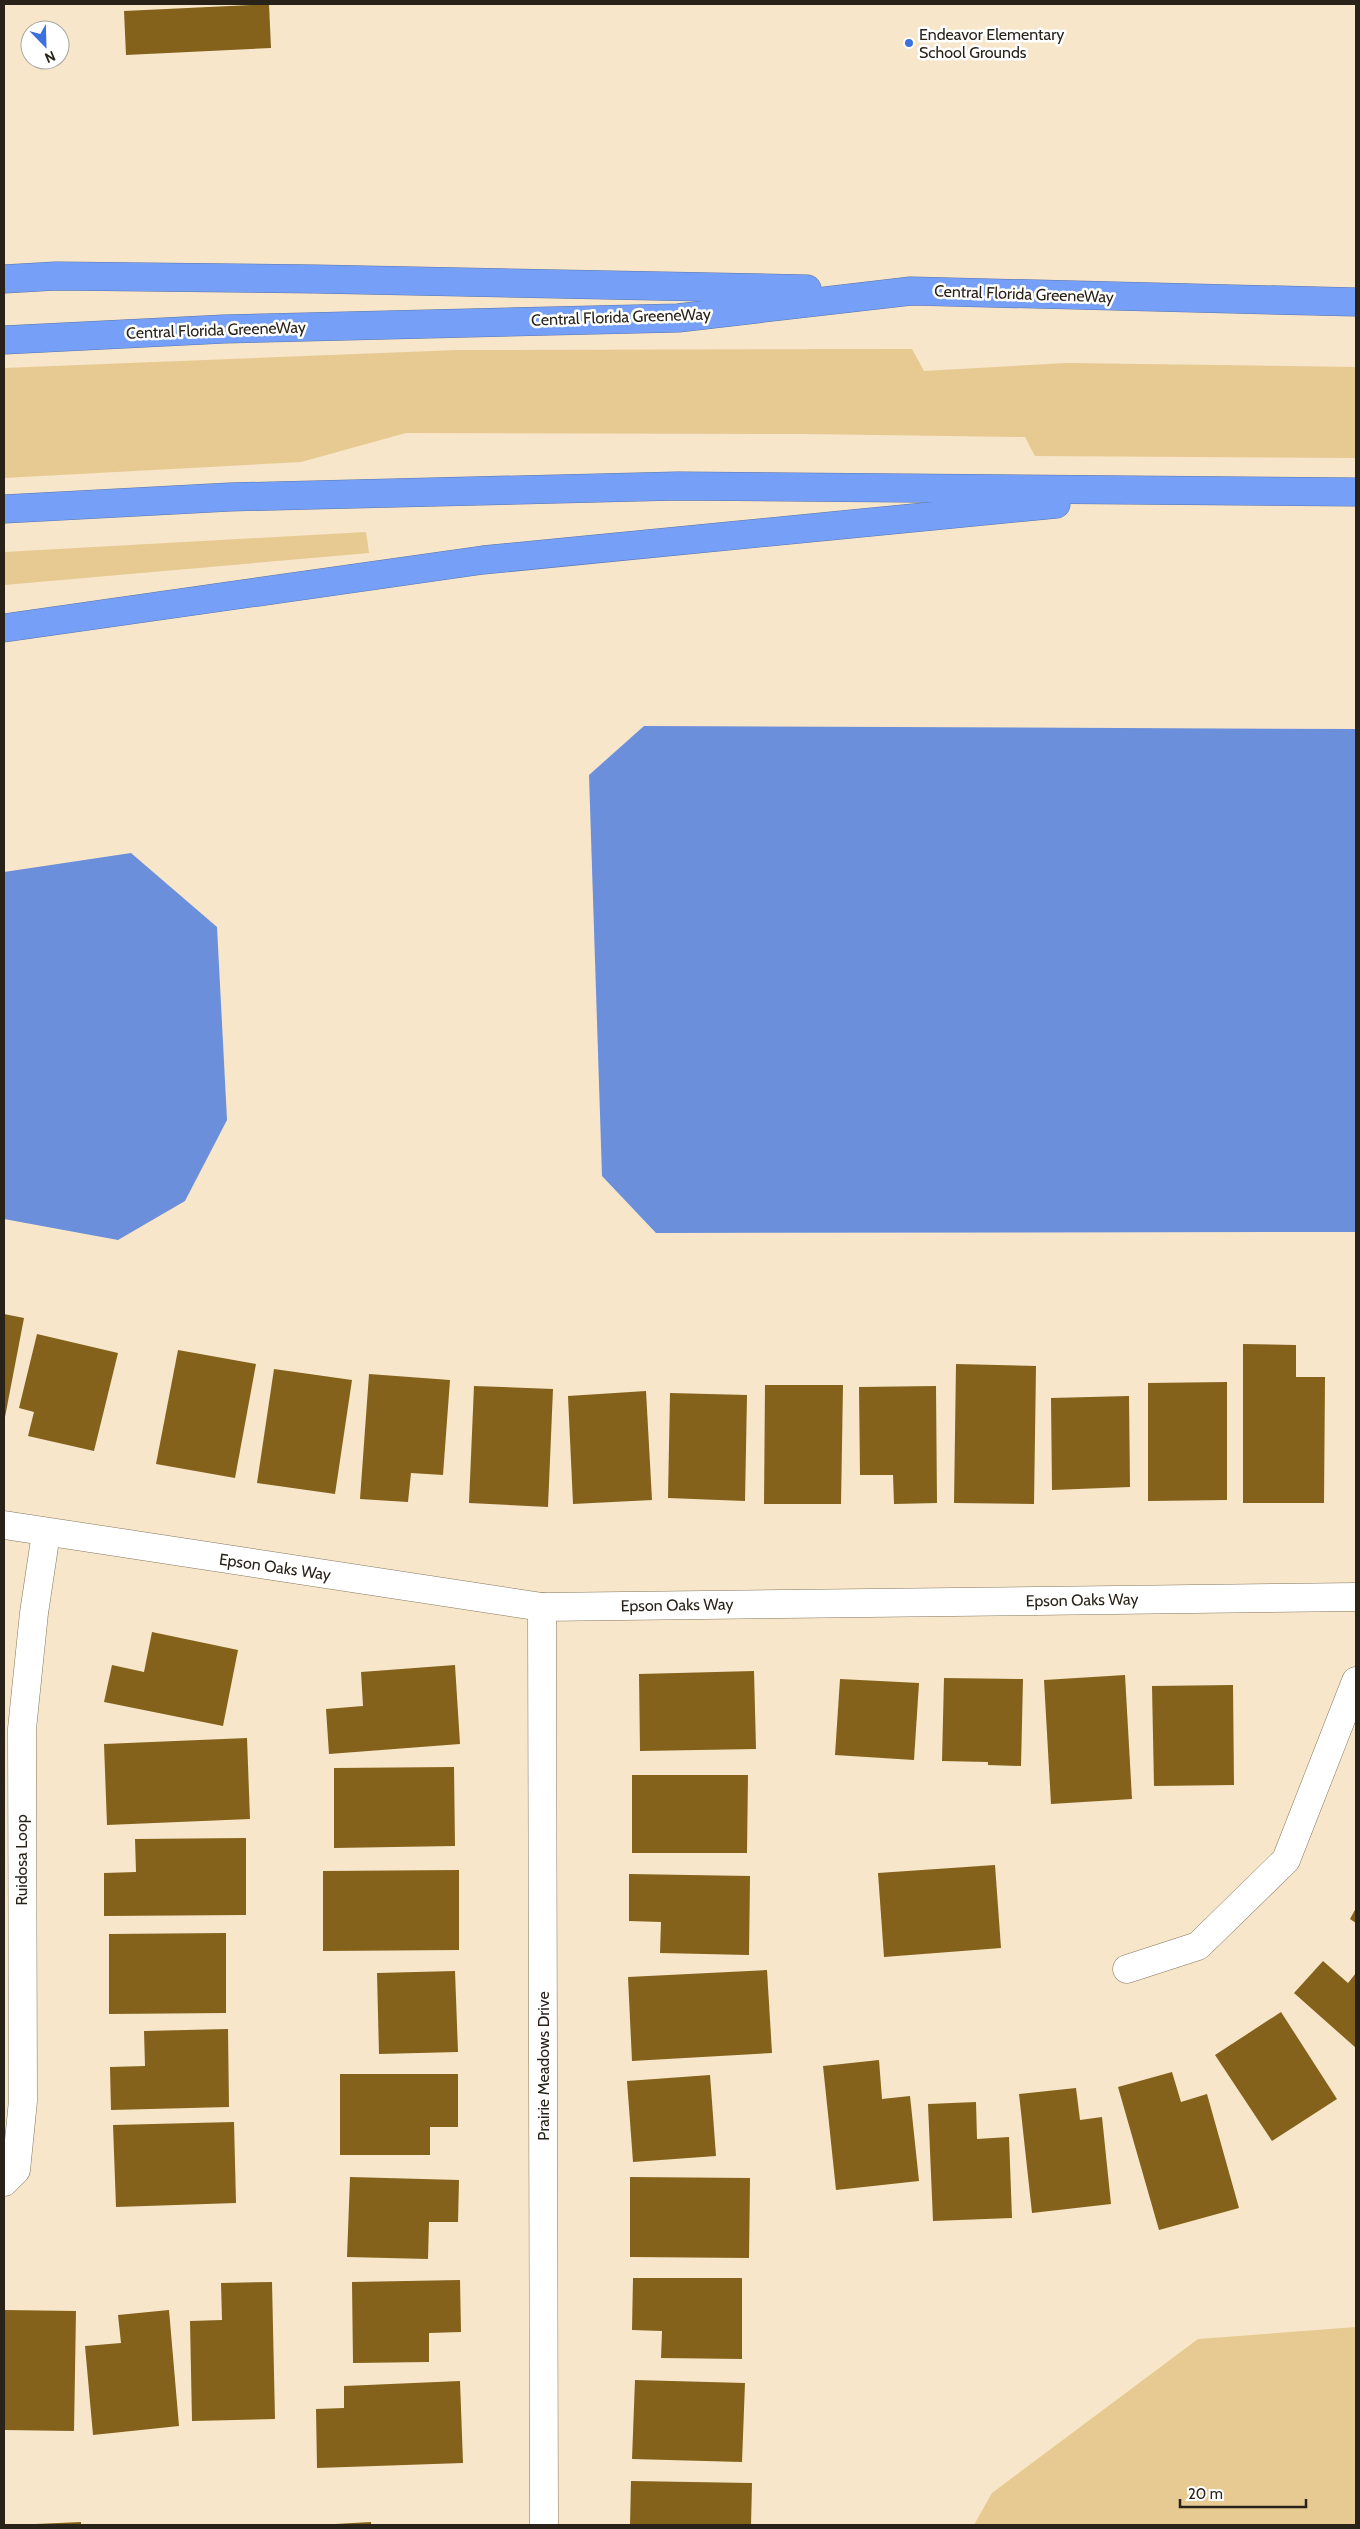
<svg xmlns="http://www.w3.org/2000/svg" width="1360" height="2529" font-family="Cabin,sans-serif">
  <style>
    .green { fill: #e7c992 }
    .water { fill: #6b8fda }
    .building { fill: #84621b }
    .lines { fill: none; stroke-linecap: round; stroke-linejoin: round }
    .street-casing { stroke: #85775d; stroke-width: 29 }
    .highway-casing { stroke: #5b74a9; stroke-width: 29 }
    .street { stroke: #fff; stroke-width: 28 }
    .highway { stroke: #76a0f7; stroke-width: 28 }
    .poi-dot { fill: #3d6fdf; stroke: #fff; stroke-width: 2 }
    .labels { text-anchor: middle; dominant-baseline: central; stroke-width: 5; stroke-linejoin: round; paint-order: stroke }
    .poi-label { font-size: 16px; fill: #282218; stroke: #fff; text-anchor: start }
    .street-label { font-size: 16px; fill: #282218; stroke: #fff }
  </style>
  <rect width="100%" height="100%" fill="#f7e6ca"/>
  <g class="green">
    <polygon points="912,349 924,371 1067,363 1356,367 1356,458 1035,456 1025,437 805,434 406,433 301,462 4,478 4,368 458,350"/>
    <polygon points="366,532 369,553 4,585 4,552"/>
    <polygon points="1356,2327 1356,2525 974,2525 992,2493 1198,2339"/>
  </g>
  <g class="water">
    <polygon points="644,726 1356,729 1356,1232 656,1233 602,1176 589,775"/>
    <polygon points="131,853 217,927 227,1120 185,1201 118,1240 4,1219 4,872"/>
  </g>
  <g class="building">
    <polygon points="269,4 271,48 126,55 124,11"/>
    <polygon points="4,1314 24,1318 5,1417 4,1417"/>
    <polygon points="37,1334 118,1353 94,1451 28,1436 34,1412 19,1408"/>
    <polygon points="1243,1344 1296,1345 1296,1377 1325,1377 1324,1503 1243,1503"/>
    <polygon points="178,1350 256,1364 235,1478 156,1464"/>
    <polygon points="956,1364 1036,1366 1034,1504 954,1503"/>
    <polygon points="274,1369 352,1380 335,1494 257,1483"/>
    <polygon points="369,1374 450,1380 443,1475 411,1473 408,1502 360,1499"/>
    <polygon points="1227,1382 1227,1500 1148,1501 1148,1383"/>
    <polygon points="765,1385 843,1385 841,1504 764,1504"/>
    <polygon points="474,1386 553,1389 548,1507 469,1503"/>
    <polygon points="936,1386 937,1503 894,1504 893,1475 860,1475 859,1387"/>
    <polygon points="646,1391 652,1500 573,1504 568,1396"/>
    <polygon points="670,1393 747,1395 745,1501 668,1498"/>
    <polygon points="1129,1396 1130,1487 1052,1490 1051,1398"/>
    <polygon points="152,1632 238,1650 223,1726 104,1702 112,1665 144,1672"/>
    <polygon points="455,1665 460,1744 329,1754 326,1709 363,1706 361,1672"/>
    <polygon points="754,1671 756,1749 640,1751 639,1674"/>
    <polygon points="1125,1675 1132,1799 1051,1804 1044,1680"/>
    <polygon points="944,1678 1023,1679 1021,1766 988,1765 988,1762 942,1761"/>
    <polygon points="840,1679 919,1683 914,1760 835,1755"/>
    <polygon points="1233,1685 1234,1785 1154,1786 1152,1686"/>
    <polygon points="247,1738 250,1819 107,1825 104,1744"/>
    <polygon points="454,1767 455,1846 334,1848 334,1768"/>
    <polygon points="632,1775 748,1775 747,1853 632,1853"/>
    <polygon points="246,1838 246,1915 104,1916 104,1873 136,1872 135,1839"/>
    <polygon points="995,1865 1001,1948 884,1957 878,1873"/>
    <polygon points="459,1870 459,1950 323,1951 323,1871"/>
    <polygon points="629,1874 750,1876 749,1955 660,1953 661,1922 629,1921"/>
    <polygon points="1356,1908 1356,1923 1350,1919"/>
    <polygon points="226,1933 226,2013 109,2014 109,1934"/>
    <polygon points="1323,1961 1348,1983 1356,1973 1356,2048 1294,1993"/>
    <polygon points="767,1970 772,2053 632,2061 628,1977"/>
    <polygon points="455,1971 458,2052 379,2054 377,1973"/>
    <polygon points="1281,2012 1337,2099 1272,2141 1215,2055"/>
    <polygon points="228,2029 229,2107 111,2110 110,2067 145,2066 144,2031"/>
    <polygon points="879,2060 882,2099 910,2096 919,2181 836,2190 823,2066"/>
    <polygon points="1172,2072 1181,2102 1207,2094 1239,2208 1159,2230 1118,2087"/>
    <polygon points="340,2074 458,2074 458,2127 430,2127 430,2155 340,2155"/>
    <polygon points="710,2075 716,2156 633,2162 627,2081"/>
    <polygon points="1076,2088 1080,2120 1102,2117 1111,2204 1032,2213 1019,2094"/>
    <polygon points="976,2102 977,2139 1009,2137 1012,2218 933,2221 928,2104"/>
    <polygon points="234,2122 236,2203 116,2207 113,2125"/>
    <polygon points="350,2177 459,2180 458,2222 429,2222 428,2259 347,2257"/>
    <polygon points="630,2177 750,2178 749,2258 630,2257"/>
    <polygon points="633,2278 742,2278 742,2359 661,2358 662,2331 632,2330"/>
    <polygon points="460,2280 461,2332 429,2333 429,2362 353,2363 352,2282"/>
    <polygon points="272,2282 275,2419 192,2421 190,2321 222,2320 221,2283"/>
    <polygon points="4,2310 76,2311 74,2431 4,2430"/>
    <polygon points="169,2310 179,2426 93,2435 85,2346 121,2343 118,2315"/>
    <polygon points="635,2380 745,2383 742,2462 632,2459"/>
    <polygon points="460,2381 463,2463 317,2468 316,2409 344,2408 344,2386"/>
    <polygon points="631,2481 752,2483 751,2525 630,2525"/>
    <polygon points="81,2522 81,2525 36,2525 36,2524"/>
    <polygon points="371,2522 371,2525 335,2525 335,2524"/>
  </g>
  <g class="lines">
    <defs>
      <g id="street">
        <polyline points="4,1525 542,1607 1356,1597"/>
        <polyline points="542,1607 544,2525"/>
        <polyline points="1127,1969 1198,1946 1286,1860 1356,1681"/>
        <polyline points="4,2182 16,2170 23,2101 22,1729 34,1613 46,1533"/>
      </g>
      <g id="highway">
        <polyline points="4,279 56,276 316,279 807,289"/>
        <polyline points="4,340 224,329 678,318 911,291 1356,302"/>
        <polyline points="4,509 230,497 678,486 1356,492"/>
        <polyline points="4,628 483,560 1056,504"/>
      </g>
    </defs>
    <use href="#street" class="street-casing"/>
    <use href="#highway" class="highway-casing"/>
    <use href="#street" class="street"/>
    <use href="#highway" class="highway"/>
  </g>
  <circle class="poi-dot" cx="909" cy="43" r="5"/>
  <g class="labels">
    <g class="poi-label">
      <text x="919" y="34">Endeavor Elementary<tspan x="919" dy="18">School Grounds</tspan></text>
    </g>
    <g class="street-label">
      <text transform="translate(1024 294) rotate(2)">Central Florida GreeneWay</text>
      <text transform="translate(621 317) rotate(-2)">Central Florida GreeneWay</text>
      <text transform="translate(216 330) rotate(-2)">Central Florida GreeneWay</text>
      <text transform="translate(275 1567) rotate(8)">Epson Oaks Way</text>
      <text transform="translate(1082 1600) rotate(-1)">Epson Oaks Way</text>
      <text transform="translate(677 1605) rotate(-1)">Epson Oaks Way</text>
      <text transform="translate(21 1860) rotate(-90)">Ruidosa Loop</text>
      <text transform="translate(543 2066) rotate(-90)">Prairie Meadows Drive</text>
    </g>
  </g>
  <rect width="1360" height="2529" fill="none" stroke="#282218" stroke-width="10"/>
  <g transform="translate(45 45) rotate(157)"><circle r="24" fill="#ffffff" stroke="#a9a7a3"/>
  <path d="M0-4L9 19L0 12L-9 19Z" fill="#3d6fdf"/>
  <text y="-8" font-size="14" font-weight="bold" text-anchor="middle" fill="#282218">N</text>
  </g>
  <path d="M1180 2499v8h126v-8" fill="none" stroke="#282218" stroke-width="2.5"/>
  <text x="1188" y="2499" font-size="15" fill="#282218" stroke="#ffffff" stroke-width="4" paint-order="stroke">20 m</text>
</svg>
